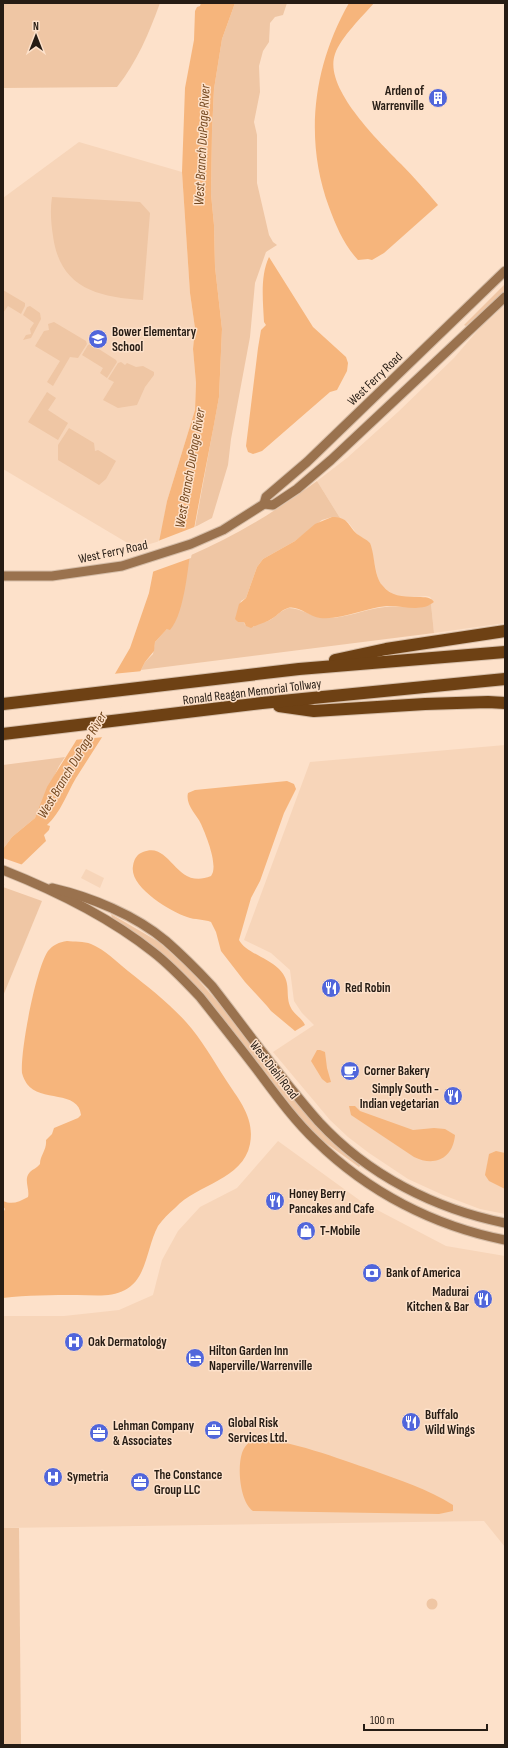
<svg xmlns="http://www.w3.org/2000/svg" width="508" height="1748" font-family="'Sofia Sans Condensed',sans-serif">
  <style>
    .built { fill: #f7d5b9 }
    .green { fill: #efc6a4 }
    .water { fill: #f6b57c }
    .pier { fill: #fde1ca }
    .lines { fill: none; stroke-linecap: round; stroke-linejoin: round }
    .secondary-casing { stroke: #d6bea9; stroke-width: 11 }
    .highway-casing { stroke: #d6bea9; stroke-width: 14 }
    .secondary { stroke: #9a724e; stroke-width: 9 }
    .highway { stroke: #6e4114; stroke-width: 12 }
    .labels { text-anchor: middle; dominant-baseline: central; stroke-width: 3; stroke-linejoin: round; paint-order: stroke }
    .poi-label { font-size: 13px; font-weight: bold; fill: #261c14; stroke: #fde1ca; text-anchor: start }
    .street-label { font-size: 13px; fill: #261c14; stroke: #fde1ca }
    .water-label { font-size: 14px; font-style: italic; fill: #74481f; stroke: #fde1ca }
  </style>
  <rect width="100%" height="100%" fill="#fde1ca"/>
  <g class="built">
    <polygon points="79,142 182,172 190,293 195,328 193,349 196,383 195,410 167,501 160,541 136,548 3,469 3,198"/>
    <polygon points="505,305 505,623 434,633 431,604 434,602 430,597 426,596 406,598 394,595 382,586 378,579 370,543 357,534 348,522 340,518 317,481 347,458 398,412 454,358 478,330"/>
    <polygon points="505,745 505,1214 480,1209 443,1195 408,1179 369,1153 348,1137 330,1120 273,1052 314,1025 302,1013 294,1001 290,970 271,953 244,940 310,762"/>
    <polygon points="86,869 104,878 100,888 81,878"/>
    <polygon points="278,1141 362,1202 446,1246 505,1256 505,1547 484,1521 3,1528 3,1316 64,1316 119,1310 153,1295 162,1260 178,1231 200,1207 237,1188"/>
  </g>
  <g class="green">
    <path d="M3,3h157c-11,30 -23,59 -43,84l-114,1z"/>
    <polygon points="235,3 287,3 283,15 275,17 270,23 269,42 263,51 259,66 260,92 254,122 257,135 257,183 269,235 273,242 277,245 266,252 255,283 250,337 231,439 228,465 212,518 195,527 219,397 222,329 215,267 214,225 211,194 212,131 214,89 222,39"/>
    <path d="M52,197l88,5 10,11 -7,87c-46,-3 -83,-12 -90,-64 -2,-13 -3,-26 -1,-39z"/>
    <polygon points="505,284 505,291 466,326 464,325"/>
    <polygon points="3,290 25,303 25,306 21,314 8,306 3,313"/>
    <polygon points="30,306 40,313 41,319 31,338 23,340 26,335 31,334 30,329 34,323 23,315 27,307"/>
    <polygon points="54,322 86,341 87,344 78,358 70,357 53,386 47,382 60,361 35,346 44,331 49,330 48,324"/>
    <polygon points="91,344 116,360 117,362 107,378 100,373 103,368 82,355 88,345"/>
    <polygon points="121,362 125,365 127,363 136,367 143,366 154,372 154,375 145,387 137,405 118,408 103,400 114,382 108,379 118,363"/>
    <polygon points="47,392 56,398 48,410 68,423 58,440 28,422"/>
    <polygon points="69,428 94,443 95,451 98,450 116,461 106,479 99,485 58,460 58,445"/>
    <path d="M317,481l23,37 -8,-1 -10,3 -27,21 -32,18 -6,8 -11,31 -5,3 -5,16 2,5h6l1,3 8,2c5,-5 11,-4 17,-7 7,-4 11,-10 19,-12 12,0 23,9 36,10 20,1 40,-9 60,-11 16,-2 30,3 46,-3l3,29 -293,37 4,-8 8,-8 2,-12 12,-13 20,-61 2,-12c47,-20 87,-45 128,-75z"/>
    <polygon points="65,757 59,766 35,818 12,837 3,849 3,765"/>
    <polygon points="3,887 42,901 3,996"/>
    <polygon points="111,914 159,942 189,969 221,1006 314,1124 361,1165 359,1167 319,1138 309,1129 210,1003 187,976 163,954 112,918"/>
    <polygon points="3,1528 19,1528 21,1745 3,1745"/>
    <circle cx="432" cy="1604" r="5.5"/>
  </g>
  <g class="water">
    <path d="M201,3h34l-13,36 -8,50 -2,42 -1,63 3,31 1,42 7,62 -3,68c-8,46 -18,92 -26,138 -5,25 -7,77 -23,95l-3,-1 -12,13 -1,9 -9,11c-19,40 -45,78 -69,116 -10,17 -15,34 -29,47l3,1 -1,4 -5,5 2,6 -25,24 -18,21v-37l9,-12 23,-19 12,-31 27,-43 56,-96 19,-55 18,-92 28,-91 1,-27 -3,-34 2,-21 -5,-35 -8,-121 3,-84 9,-48 1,-29 2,-4 3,-1z"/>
    <path d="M349,3h25c-12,14 -33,34 -39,51 -12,34 44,87 66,110 13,13 25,27 37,41l-54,48 -12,7 -4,-1 -10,1c-14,-15 -22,-34 -29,-53 -25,-68 -16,-141 20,-204z"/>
    <path d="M269,257l44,70 33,30 2,6 -1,8 -10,19 -7,2 -61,53 -7,6 -9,3 -5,-2 -2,-6 12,-98 3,-18 5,-5 -2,-3c-1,-21 -4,-46 5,-65z"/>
    <path d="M332,517c17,0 15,8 25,17 4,3 9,5 13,9 5,12 4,33 12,42 16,21 46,5 52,17 -13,11 -32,3 -47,4 -23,2 -44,14 -67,12 -10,-1 -22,-13 -32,-10 -7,2 -10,7 -15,10 -7,5 -15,6 -22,10l-5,-2 -2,-4h-6l-3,-3 4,-15 7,-6 11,-31 6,-8 32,-18 20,-17z"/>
    <path d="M287,781l7,3 2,5 -12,24 -24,68 -9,17 -12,42c6,12 29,18 40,29 13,13 6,24 11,37 3,8 12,12 15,19l-10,6 -24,-20 -4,-5 -22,-24 -24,-31 -5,-19 -5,-10c-7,-3 -16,-2 -24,-5 -17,-6 -58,-30 -54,-51 1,-7 4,-12 10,-14 28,-12 32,39 68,24 8,-10 -5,-41 -10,-52 -4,-9 -16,-19 -13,-31l7,-3z"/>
    <path d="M67,941c7,1 17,0 24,3 14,6 25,17 37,27 20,16 41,32 58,51 16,18 27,38 40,58 13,20 29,38 24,64 -7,36 -53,40 -75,64 -6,5 -12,11 -17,18 -11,20 -11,53 -33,64 -15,8 -32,5 -48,5 -25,0 -50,0 -74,3v-85l2,-4 -2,-3v-5c9,4 16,1 25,-4 2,-8 -5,-18 2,-25 3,-3 7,-4 10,-8 0,-9 7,-14 6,-24l6,-6 2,-6 24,-10 3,-3c-2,-25 -41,-13 -54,-31 -2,-3 -4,-7 -5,-11 -2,-22 14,-105 26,-122 5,-6 11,-9 19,-10z"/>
    <polygon points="317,1050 320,1050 325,1052 327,1068 331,1082 327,1083 322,1079 311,1061"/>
    <path d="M349,1106h6l5,5 53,19 21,-2 11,1 10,6c-2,24 -21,32 -41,22l-63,-42z"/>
    <polygon points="496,1151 505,1153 505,1189 489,1181 485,1175 489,1154"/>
    <path d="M254,1439c35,0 85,20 118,31 27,10 56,19 81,35v6l-14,3 -186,-3c-13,-9 -16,-43 -11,-58 2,-6 6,-11 12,-14z"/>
  </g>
  <g class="pier">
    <polygon points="197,526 191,558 152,572 158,541"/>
    <polygon points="143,671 104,737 74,740 112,674"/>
    <polygon points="3,858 23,865 6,885 3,884"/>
  </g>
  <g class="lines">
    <defs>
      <g id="secondary">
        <polyline points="264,504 266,497 307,462 505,271"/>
        <polyline points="3,576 52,576 122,566 191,544 223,530 264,504 273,505 297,489 331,460 505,297"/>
        <path d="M3,870c53,21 106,47 150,82 17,13 32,29 47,45 19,24 39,49 58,74 18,24 36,49 58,70 52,51 118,85 189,99"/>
        <path d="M52,888c39,9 83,27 114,53 16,14 31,29 46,45 35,45 69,93 107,136 49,53 116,87 186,101"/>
      </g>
      <g id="highway">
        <polyline points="335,660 386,649 505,631"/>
        <polyline points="3,704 299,669 505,652"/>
        <polyline points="279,706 314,711 425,704 488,702 505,703"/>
        <polyline points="3,734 262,703 505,679"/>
      </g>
    </defs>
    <use href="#secondary" class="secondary-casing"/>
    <use href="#highway" class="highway-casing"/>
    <use href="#secondary" class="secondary"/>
    <use href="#highway" class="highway"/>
  </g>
  <defs>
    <symbol id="building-disc" viewBox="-11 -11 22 22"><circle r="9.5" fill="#5166db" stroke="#fde1ca"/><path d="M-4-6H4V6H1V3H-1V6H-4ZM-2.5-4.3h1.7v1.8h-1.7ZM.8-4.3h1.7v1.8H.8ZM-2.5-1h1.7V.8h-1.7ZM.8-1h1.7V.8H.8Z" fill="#fff"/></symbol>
    <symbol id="school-disc" viewBox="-11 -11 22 22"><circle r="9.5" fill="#5166db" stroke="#fde1ca"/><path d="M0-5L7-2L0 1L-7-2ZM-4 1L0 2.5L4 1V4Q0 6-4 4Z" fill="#fff"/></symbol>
    <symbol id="restaurant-disc" viewBox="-11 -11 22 22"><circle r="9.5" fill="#5166db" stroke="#fde1ca"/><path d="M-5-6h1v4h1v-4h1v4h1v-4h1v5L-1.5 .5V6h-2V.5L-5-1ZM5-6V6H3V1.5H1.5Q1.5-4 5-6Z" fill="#fff"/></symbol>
    <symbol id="cafe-disc" viewBox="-11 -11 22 22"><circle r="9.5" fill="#5166db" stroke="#fde1ca"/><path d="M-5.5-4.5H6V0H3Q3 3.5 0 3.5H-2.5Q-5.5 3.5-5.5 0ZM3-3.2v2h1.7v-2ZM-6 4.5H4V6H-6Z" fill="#fff"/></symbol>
    <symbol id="shop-disc" viewBox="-11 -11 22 22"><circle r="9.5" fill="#5166db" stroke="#fde1ca"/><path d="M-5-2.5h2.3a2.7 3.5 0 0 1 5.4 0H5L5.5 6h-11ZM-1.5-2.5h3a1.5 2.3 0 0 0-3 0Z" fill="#fff"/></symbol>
    <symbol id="bank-disc" viewBox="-11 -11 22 22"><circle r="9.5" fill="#5166db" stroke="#fde1ca"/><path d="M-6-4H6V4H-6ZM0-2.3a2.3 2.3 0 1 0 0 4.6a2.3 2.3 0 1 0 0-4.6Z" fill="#fff"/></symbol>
    <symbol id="hospital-disc" viewBox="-11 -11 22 22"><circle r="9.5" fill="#5166db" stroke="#fde1ca"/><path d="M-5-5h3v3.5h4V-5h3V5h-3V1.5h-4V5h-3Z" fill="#fff"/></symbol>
    <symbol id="hotel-disc" viewBox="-11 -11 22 22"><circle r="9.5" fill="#5166db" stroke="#fde1ca"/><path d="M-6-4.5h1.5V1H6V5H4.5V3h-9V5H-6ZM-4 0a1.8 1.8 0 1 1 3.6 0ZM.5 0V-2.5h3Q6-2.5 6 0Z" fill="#fff"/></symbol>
    <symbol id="office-disc" viewBox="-11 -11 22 22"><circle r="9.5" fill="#5166db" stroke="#fde1ca"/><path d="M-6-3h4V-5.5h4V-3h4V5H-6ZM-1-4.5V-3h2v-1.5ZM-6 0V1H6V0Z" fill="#fff"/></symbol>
  </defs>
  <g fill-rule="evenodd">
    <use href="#building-disc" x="427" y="87" width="22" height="22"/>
    <use href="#school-disc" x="87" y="328" width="22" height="22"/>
    <use href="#restaurant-disc" x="320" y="977" width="22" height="22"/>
    <use href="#cafe-disc" x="339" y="1060" width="22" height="22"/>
    <use href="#restaurant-disc" x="442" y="1085" width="22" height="22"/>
    <use href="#restaurant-disc" x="264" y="1190" width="22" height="22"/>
    <use href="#shop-disc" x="295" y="1220" width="22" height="22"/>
    <use href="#bank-disc" x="361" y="1262" width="22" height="22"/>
    <use href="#restaurant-disc" x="472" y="1288" width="22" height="22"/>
    <use href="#hospital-disc" x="63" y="1331" width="22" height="22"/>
    <use href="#hotel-disc" x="184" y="1347" width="22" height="22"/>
    <use href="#restaurant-disc" x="400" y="1411" width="22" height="22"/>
    <use href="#office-disc" x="203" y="1419" width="22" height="22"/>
    <use href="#office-disc" x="88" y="1422" width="22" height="22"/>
    <use href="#hospital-disc" x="42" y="1466" width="22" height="22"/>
    <use href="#office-disc" x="129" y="1471" width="22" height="22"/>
  </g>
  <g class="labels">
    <g class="poi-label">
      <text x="424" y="91" text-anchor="end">Arden of<tspan x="424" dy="15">Warrenville</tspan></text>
      <text x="112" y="332">Bower Elementary<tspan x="112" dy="15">School</tspan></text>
      <text x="345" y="988">Red Robin</text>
      <text x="364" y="1071">Corner Bakery</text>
      <text x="439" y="1089" text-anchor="end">Simply South -<tspan x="439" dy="15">Indian vegetarian</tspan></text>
      <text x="289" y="1194">Honey Berry<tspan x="289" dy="15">Pancakes and Cafe</tspan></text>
      <text x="320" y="1231">T-Mobile</text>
      <text x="386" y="1273">Bank of America</text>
      <text x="469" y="1292" text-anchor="end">Madurai<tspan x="469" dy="15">Kitchen &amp; Bar</tspan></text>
      <text x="88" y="1342">Oak Dermatology</text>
      <text x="209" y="1351">Hilton Garden Inn<tspan x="209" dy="15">Naperville/Warrenville</tspan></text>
      <text x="425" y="1415">Buffalo<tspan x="425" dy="15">Wild Wings</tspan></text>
      <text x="228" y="1423">Global Risk<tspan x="228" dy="15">Services Ltd.</tspan></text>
      <text x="113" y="1426">Lehman Company<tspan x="113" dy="15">&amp; Associates</tspan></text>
      <text x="154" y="1475">The Constance<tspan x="154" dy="15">Group LLC</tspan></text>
      <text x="67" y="1477">Symetria</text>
    </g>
    <g class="street-label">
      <text transform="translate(375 379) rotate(-44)">West Ferry Road</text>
      <text transform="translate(113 552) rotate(-12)">West Ferry Road</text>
      <text transform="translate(252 692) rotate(-7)">Ronald Reagan Memorial Tollway</text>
      <text transform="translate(274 1070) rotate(52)">West Diehl Road</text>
    </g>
    <g class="water-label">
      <text transform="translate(202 145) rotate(-87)">West Branch DuPage River</text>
      <text transform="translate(190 468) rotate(-80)">West Branch DuPage River</text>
      <text transform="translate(72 765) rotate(-59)">West Branch DuPage River</text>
    </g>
  </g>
  <rect width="508" height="1748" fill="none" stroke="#261c14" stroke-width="8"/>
  <g transform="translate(36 36)" stroke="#fde1ca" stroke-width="3" paint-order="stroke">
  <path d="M0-3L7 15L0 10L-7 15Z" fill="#261c14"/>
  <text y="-6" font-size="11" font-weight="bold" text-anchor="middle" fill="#261c14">N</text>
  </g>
  <path d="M364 1724v6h123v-6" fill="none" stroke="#261c14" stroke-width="2"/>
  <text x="370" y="1724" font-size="12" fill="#261c14" stroke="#fde1ca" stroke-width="3" paint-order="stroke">100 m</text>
</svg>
